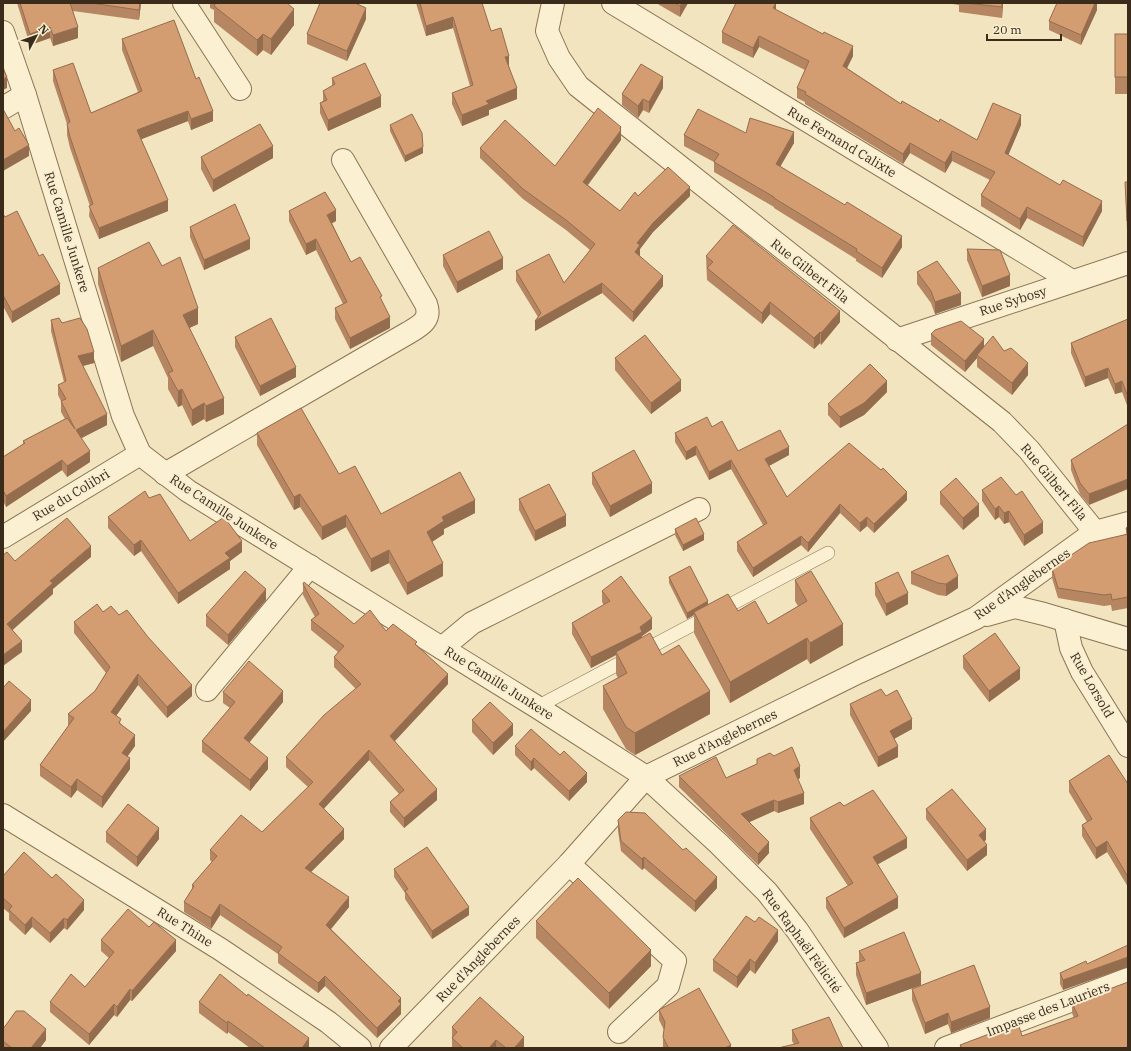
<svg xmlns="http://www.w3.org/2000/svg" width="1131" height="1051" font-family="'IBM Plex Serif',serif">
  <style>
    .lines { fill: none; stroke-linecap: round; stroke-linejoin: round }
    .lane-casing { stroke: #8c7455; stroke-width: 14 }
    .street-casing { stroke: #8c7455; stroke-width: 24 }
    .lane { stroke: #fcf0d3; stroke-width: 13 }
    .street { stroke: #fcf0d3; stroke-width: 22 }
    .wall { fill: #b58661 }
    .shaded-wall { fill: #946d4f }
    .building { fill: #d39c71; stroke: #946d4f }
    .labels { text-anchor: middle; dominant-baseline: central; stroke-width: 4; stroke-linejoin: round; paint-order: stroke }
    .street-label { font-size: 13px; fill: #3a2b1b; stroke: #f8edcf }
  </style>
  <rect width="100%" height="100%" fill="#f2e4bf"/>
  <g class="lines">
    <defs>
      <polyline id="lane" points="537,707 828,553"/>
      <g id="street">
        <polyline points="184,3 240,89"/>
        <polyline points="553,3 547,31 559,58 578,86 1002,422 1029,450 1095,532"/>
        <polyline points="613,3 1072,281"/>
        <polyline points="3,32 25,95 123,416 140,454 188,491 537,707 646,777 719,844 767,892 797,930 877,1048"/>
        <polyline points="3,108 25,95"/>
        <polyline points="897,340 1128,263"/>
        <path d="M165,474l243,-141c12,-7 24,-13 18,-29l-83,-144"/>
        <polyline points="3,537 140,454"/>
        <polyline points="987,615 1015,607 1044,614 1128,639"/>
        <polyline points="1065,620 1071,648 1082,672 1128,746"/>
        <polyline points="442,648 472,623 699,509"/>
        <polyline points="207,690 310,566"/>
        <polyline points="3,815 220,949 328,1022 360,1048"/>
        <polyline points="569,864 675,961 668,986 619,1032"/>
        <polyline points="391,1048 569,864 646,777 859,672 976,618 1095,532 1128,523"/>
        <polyline points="946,1048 1128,979"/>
      </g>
    </defs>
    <use href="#lane" class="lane-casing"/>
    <use href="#street" class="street-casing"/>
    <use href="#lane" class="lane"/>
    <use href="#street" class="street"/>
  </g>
  <g class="wall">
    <polygon points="17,3 141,3 139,20 73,11 78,38 53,46 50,38 30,45"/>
    <polygon points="210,3 287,3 294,25 271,55 263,50 257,56 214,22 214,10 210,8"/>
    <polygon points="416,3 482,3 491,31 509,66 517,99 489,110 489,115 462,126 452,104 452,93 470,86 453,28 426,36"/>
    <polygon points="656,3 688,3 680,17"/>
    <polygon points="946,3 1003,3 1002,18 959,12 959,5"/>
    <polygon points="1097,3 1097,10 1081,45 1049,30 1049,21"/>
    <polygon points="776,10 853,56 847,68 901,104 977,140 1021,125 1008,155 1102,211 1083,247 1027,218 1020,230 981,206 981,195 990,180 952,161 945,173 910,153 903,164 805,104 805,102 797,98 797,88 805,70 759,47 753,58 722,43 722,32"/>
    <polygon points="366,19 347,61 307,44 307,34"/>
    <polygon points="1128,34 1128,94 1115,94 1115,51"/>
    <polygon points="122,39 196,79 213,121 191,130 188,121 141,139 168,211 99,239 89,216 90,206 70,148 67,135 67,124 53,81 53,70 91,113 138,92 122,50"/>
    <polygon points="332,78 381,107 328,131 320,113 320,103 323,101 323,91 332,86"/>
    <polygon points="663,88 649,113 643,110 638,118 622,105 622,94"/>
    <polygon points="390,125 423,153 405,162 390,131"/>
    <polygon points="621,127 621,140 588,185 620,211 638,196 690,196 653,232 640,249 640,256 663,286 633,322 602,293 535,331 538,317 516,281 516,271 564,283 590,250 566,230 523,199 480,158 480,148 555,166"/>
    <polygon points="746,133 794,143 780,166 902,247 882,278 856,261 856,259 774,208 774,207 714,172 714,162 684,146 684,135"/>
    <polygon points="201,157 273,158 213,192 201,169"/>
    <polygon points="1125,182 1128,182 1128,231 1127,231"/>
    <polygon points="289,211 336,221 332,223 351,262 382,301 390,328 350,349 335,319 335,308 343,304 316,250 306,255 289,221"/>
    <polygon points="3,214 5,217 39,256 60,294 12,323 3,306"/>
    <polygon points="190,227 250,249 204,270 190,237"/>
    <polygon points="967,249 1010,286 982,297 967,260"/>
    <polygon points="443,255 503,269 457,293 443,266"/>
    <polygon points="706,256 840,322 821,345 820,343 814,349 770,314 762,324 707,280"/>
    <polygon points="162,266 198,324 189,328 224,414 206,422 204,419 192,426 182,405 178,407 168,389 168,378 153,346 121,362 98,284 98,268"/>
    <polygon points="917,272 961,305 935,314 931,303 917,284"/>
    <polygon points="1128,319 1128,408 1122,392 1115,394 1108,378 1085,387 1071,353 1071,343"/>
    <polygon points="51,320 62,323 94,363 83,366 107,425 81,438 90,462 67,477 62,470 6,507 4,503 3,504 3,457 23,444 23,441 65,419 61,412 61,401 58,395 58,385 64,382 51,331"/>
    <polygon points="931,334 1004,351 1028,375 1012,395 977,367 977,358 965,372 931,345"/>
    <polygon points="235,337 296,377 260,396 235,347"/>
    <polygon points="615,358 681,391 651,414 615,370"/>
    <polygon points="887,392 864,415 840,428 828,415 828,404"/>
    <polygon points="1128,424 1089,505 1080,494 1071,470 1071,460"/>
    <polygon points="712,427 738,451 789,455 769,466 787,497 907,500 874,533 867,526 860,532 840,513 808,552 801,545 753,577 737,551 737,542 763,525 731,469 709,480 696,455 686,460 675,442 675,433"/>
    <polygon points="257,433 339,474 381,514 475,513 444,529 444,534 432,542 443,576 407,595 389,563 371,572 346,527 322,540 300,507 294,510 257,445"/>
    <polygon points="592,473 652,493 610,517 592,484"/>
    <polygon points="982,490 1043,533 1024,546 1009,522 1004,524 999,517 995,520 982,501"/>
    <polygon points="940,492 979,516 963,530 940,504"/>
    <polygon points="149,498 190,541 242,552 230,561 230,569 178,604 141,551 134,556 108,528 108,517"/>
    <polygon points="519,499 566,526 535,541 519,510"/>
    <polygon points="1128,527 1128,608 1112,611 1111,605 1104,606 1058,598 1052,578 1052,568 1126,534 1126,528"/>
    <polygon points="675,529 704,540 683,551 675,535"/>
    <polygon points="911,572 958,588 946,596 938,595 911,584"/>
    <polygon points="669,577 708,604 738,611 768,624 798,606 795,601 795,580 843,645 810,664 807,659 730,703 694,633 694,615 687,619 669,583"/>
    <polygon points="875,583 908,604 886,616 875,595"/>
    <polygon points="303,584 354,624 386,631 417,645 448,684 395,741 437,800 404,828 390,812 390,802 399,794 369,760 324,808 344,839 311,872 349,907 331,929 401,998 401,1014 377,1038 325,986 318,993 278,963 278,954 220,915 211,929 184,912 184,902 192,889 192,885 212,862 210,860 210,850 262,832 308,787 286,767 286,757 356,689 334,667 334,657 338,652 311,630 311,620 315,617 303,595"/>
    <polygon points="602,591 652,629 642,636 642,638 662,655 710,714 635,755 626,749 603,709 603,686 618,678 616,674 616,655 591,668 572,634 572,623 604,605 602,602"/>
    <polygon points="266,600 228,645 206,626 206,615"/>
    <polygon points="103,612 119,615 192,696 167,718 138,685 116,716 135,746 127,756 130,769 102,808 77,790 71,798 40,776 40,765 69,725 68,725 68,714 95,691 106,673 74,633 74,622"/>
    <polygon points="963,656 1020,679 989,702 963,668"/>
    <polygon points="223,692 283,702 249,742 268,769 250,791 202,752 202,741 230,708 223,703"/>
    <polygon points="886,696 912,729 894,739 898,757 878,767 850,715 850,704"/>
    <polygon points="472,720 513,735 493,755 472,732"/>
    <polygon points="515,746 587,782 569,801 534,768 531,771 515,755"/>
    <polygon points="774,756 800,778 798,779 804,804 778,813 774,811 749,822 769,853 758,865 679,787 679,776 726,778"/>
    <polygon points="1069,781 1128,784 1128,887 1107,852 1096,859 1082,836 1082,825 1087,822 1069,792"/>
    <polygon points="844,806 907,848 878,864 898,908 844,938 826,908 826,898 848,886 810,829 810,818"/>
    <polygon points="926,809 986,840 984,841 987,855 967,871 926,819"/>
    <polygon points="618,820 717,888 695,912 644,868 642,870 621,851 618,831"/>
    <polygon points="106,832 159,839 137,867 106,842"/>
    <polygon points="394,869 469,915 432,939 405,899 405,893 394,877"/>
    <polygon points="3,876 84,910 67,930 64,928 50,943 32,927 25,935 9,920 9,913 3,908"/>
    <polygon points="536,921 651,966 609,1009 536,938"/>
    <polygon points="101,940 176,951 132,1001 130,1000 117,1017 114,1015 89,1045 50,1012 50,1002 85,987 109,958 101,951"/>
    <polygon points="778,941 755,974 750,970 737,988 713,971 713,960"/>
    <polygon points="859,951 921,985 866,1005 856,975 856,963 859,962"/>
    <polygon points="1087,964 1063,990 1060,984 1060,973"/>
    <polygon points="912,989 990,1018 951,1033 948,1024 925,1034 912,1000"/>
    <polygon points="199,1002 309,1048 250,1048 228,1032 227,1034 199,1013"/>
    <polygon points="1072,1003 1128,1048 960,1048 960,1045 1022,1036 1074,1018 1072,1013"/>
    <polygon points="659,1010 731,1048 663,1048 663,1037 664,1030 659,1020"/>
    <polygon points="452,1027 524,1048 452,1048"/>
    <polygon points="3,1029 46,1040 40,1048 3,1048"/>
    <polygon points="792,1030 843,1048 794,1044 792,1041"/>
  </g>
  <g class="shaded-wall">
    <polygon points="140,3 141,3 139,20 139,10"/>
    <polygon points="682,3 688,3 680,17 680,6"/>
    <polygon points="776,3 776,13 773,8"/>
    <polygon points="1002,3 1003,3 1002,18"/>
    <polygon points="1095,3 1097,3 1097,10 1081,45 1081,35"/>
    <polygon points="366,8 366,19 347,61 347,51"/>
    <polygon points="294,9 294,25 271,55 271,39"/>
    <polygon points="453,17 453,28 426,36 426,26"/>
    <polygon points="50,27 50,38 30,45 30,34"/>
    <polygon points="78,27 78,38 53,46 53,35"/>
    <polygon points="263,34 263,50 257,56 257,40"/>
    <polygon points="759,36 759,47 753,58 753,48"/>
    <polygon points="853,46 853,56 843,76 843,66"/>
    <polygon points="509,56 509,67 505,57"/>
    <polygon points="7,77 7,88 3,90 3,79"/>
    <polygon points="663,77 663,88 649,113 649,102"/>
    <polygon points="517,88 517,99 489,110 489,115 462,126 462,115 486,101"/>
    <polygon points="381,96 381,107 328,131 328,120"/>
    <polygon points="643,99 643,110 638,118 638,106"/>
    <polygon points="188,111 188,121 137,141 137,130"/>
    <polygon points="213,111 213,121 191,130 191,119"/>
    <polygon points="1021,115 1021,125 1005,163 1005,153"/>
    <polygon points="621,127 621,140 583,191 583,182"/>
    <polygon points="794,132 794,143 776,174 776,164"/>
    <polygon points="910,143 910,153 903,164 903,154"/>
    <polygon points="29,145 29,156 3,171 3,160"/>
    <polygon points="273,146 273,158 213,192 213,180"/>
    <polygon points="423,147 423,153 405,162 405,156"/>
    <polygon points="952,151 952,161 945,173 945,163"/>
    <polygon points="690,187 690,196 653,232 640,249 640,255 635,262 635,252 637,243 653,223"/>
    <polygon points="168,200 168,211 99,239 99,228"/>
    <polygon points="1102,201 1102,211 1083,247 1083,237"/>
    <polygon points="1027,207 1027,218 1020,230 1020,219"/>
    <polygon points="336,210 336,221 327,226 327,215"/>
    <polygon points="902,236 902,247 882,278 882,268"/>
    <polygon points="250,239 250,249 204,270 204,260"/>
    <polygon points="316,239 316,250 306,255 306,244"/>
    <polygon points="503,258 503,269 457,293 457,282"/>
    <polygon points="1010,275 1010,286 982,297 982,286"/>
    <polygon points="663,276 663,286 633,322 633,312"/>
    <polygon points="602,283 602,293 535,331 535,321"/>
    <polygon points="60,284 60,294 12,323 12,312"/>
    <polygon points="961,293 961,305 935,314 935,302"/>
    <polygon points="770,302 770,314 762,324 762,313"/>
    <polygon points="198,308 198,324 183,331 183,315"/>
    <polygon points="840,311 840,322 821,345 821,333"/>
    <polygon points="390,317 390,328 350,349 350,338"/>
    <polygon points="153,330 153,346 121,362 121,346"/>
    <polygon points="820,332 820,343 814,349 814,338"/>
    <polygon points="984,339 984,350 977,355 977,358 965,372 965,361"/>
    <polygon points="94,352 94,363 78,367 78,356"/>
    <polygon points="1028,363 1028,375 1012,395 1012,383"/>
    <polygon points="296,367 296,377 260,396 260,386"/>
    <polygon points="1108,368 1108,378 1085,387 1085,377"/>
    <polygon points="681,380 681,391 651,414 651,403"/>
    <polygon points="887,381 887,392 864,415 840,428 840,417"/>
    <polygon points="1122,381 1122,392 1115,394 1115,384"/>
    <polygon points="182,389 182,405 178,407 178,391"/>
    <polygon points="224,398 224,414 206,422 206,406"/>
    <polygon points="204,403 204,419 192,426 192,410"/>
    <polygon points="107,414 107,425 76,441 76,430"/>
    <polygon points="696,446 696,455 686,460 686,452"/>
    <polygon points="789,447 789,455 765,468 765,459"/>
    <polygon points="90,451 90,462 67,477 67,466"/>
    <polygon points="62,460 62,470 6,507 6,496"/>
    <polygon points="731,460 731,469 709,480 709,472"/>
    <polygon points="1128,479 1128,489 1089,505 1089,494"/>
    <polygon points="652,483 652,493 610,517 610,506"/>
    <polygon points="4,492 4,503 3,504 3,493"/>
    <polygon points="907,492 907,500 874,533 874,524"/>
    <polygon points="300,494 300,507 294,510 294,497"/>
    <polygon points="475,500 475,513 444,529 444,534 427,545 427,532 442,517"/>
    <polygon points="840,504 840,513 808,552 808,543"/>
    <polygon points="979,504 979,516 963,530 963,518"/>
    <polygon points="999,506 999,517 995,520 995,509"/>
    <polygon points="1009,511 1009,522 1004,524 1004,513"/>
    <polygon points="346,515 346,527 322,540 322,527"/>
    <polygon points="566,515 566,526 535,541 535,531"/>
    <polygon points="867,517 867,526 860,532 860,523"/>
    <polygon points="1043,522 1043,533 1024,546 1024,535"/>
    <polygon points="704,534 704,540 683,551 683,545"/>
    <polygon points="801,536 801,545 753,577 753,568"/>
    <polygon points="141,540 141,551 134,556 134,545"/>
    <polygon points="242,541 242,552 230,561 230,569 178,604 178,593 225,553"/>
    <polygon points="91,546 91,557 53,589 53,594 7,635 7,624 50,581"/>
    <polygon points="389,550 389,563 371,572 371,559"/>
    <polygon points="443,563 443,576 407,595 407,583"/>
    <polygon points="958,576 958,588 946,596 946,584"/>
    <polygon points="266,589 266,600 228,645 228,635"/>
    <polygon points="908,593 908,604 886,616 886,604"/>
    <polygon points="708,601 708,607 694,612 694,615 687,619 687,613"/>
    <polygon points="652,618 652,629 642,636 642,642 616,652 616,655 591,668 591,657 640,627"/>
    <polygon points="843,624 843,645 810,664 810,643"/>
    <polygon points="807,638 807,659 730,703 730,682"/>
    <polygon points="22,641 22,652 3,666 3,655"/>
    <polygon points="1020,668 1020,679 989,702 989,691"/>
    <polygon points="138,674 138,685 111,723 111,712"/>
    <polygon points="448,674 448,684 390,746 390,736"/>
    <polygon points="192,685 192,696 167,718 167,707"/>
    <polygon points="283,691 283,702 244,749 244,738"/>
    <polygon points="710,691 710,714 635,755 635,733"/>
    <polygon points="31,700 31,711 3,742 3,732"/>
    <polygon points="912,719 912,729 890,741 890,731"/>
    <polygon points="513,724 513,735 493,755 493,743"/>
    <polygon points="135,735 135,746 122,764 122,753"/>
    <polygon points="898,746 898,757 878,767 878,757"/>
    <polygon points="369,750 369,760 319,814 319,804"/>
    <polygon points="130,758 130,769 102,808 102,797"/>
    <polygon points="268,758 268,769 250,791 250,780"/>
    <polygon points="534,758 534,768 531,771 531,762"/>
    <polygon points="800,766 800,778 794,781 794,770"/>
    <polygon points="587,773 587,782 569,801 569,791"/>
    <polygon points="77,779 77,790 71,798 71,787"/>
    <polygon points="437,789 437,800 404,828 404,818"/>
    <polygon points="804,793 804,804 778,813 778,802"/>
    <polygon points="774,800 774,811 741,826 741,814"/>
    <polygon points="159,828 159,839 137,867 137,857"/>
    <polygon points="344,829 344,839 305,878 305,868"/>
    <polygon points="986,829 986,840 979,845 979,835"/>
    <polygon points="907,838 907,848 873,867 873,857"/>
    <polygon points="1107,841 1107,852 1096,859 1096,848"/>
    <polygon points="769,842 769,853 758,865 758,854"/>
    <polygon points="987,845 987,855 967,871 967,860"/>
    <polygon points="644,857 644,868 642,870 642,859"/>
    <polygon points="717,877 717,888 695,912 695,901"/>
    <polygon points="349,897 349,907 326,935 326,925"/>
    <polygon points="898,897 898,908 844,938 844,928"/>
    <polygon points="84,900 84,910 67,930 67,920"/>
    <polygon points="220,904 220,915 211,929 211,918"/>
    <polygon points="469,907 469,915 432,939 432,931"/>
    <polygon points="32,917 32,927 25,935 25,925"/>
    <polygon points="64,918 64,928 50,943 50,933"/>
    <polygon points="778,930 778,941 755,974 755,963"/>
    <polygon points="176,940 176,951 132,1001 132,991"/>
    <polygon points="651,950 651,966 609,1009 609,993"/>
    <polygon points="1128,957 1128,967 1063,990 1063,980"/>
    <polygon points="750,959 750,970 737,988 737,977"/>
    <polygon points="921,973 921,985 866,1005 866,993"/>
    <polygon points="325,976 325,986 318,993 318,983"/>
    <polygon points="130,989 130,1000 117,1017 117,1007"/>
    <polygon points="401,998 401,1014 377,1038 377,1028 398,1001"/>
    <polygon points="114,1004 114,1015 89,1045 89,1034"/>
    <polygon points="990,1007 990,1018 951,1033 951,1022"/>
    <polygon points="948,1013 948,1024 925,1034 925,1023"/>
    <polygon points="228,1021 228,1032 227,1034 227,1023"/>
    <polygon points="46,1029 46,1040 40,1048 31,1048"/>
    <polygon points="524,1037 524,1048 514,1048"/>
    <polygon points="309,1038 309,1048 302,1048"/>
    <polygon points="496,1040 496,1048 489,1048"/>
    <polygon points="731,1045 731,1048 725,1048"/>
  </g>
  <g class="building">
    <polygon points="20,3 70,3 78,27 53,35 50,27 30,34"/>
    <polygon points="91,3 140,3 139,10"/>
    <polygon points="216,3 287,3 294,9 271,39 263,34 257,40 214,6"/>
    <polygon points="320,3 355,3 366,8 347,51 307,34"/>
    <polygon points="420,3 482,3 491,31 501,28 509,56 505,57 517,88 486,101 489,104 462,115 452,93 473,85 453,17 426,26"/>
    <polygon points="675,3 682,3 680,6"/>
    <polygon points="736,3 776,3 773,8 823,34 824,32 853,46 843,66 901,104 902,101 939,122 940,119 977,140 993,103 1021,115 1005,153 1060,185 1063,180 1102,201 1083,237 1027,207 1020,219 981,195 995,172 952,151 945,163 910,143 903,154 805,94 806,92 797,88 809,61 759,36 753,48 722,32"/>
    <polygon points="966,3 1002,3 1002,7"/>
    <polygon points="1057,3 1095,3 1081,35 1049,21"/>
    <polygon points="174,20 196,79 199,77 213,111 191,119 188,111 137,130 168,200 99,228 89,206 93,204 70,137 67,124 70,122 53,70 73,63 91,113 142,91 122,39"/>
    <rect x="1115" y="34" width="13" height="43"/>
    <polygon points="365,63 381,96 328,120 320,103 327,100 323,91 335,84 332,78"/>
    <polygon points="641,64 663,77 649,102 643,99 638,106 622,94"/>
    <polygon points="3,69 7,77 3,79"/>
    <polygon points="598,108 621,127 620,129 621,130 583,182 620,211 635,192 638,196 668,167 690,187 653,223 637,243 640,245 635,252 663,276 633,312 602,283 535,321 541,313 516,271 549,254 564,283 595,244 566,220 523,189 480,148 505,120 555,166"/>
    <polygon points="3,109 15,131 19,128 29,145 3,160"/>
    <polygon points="698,109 746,133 750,118 794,132 776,164 845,205 847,202 902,236 882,268 856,251 857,249 774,198 774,197 714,162 719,154 684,135"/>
    <polygon points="412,114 422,133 423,147 405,156 390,125"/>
    <polygon points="260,124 273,146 213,180 201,157"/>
    <polygon points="1125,182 1128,182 1128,221 1127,221"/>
    <polygon points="325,192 336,210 327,215 351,262 360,257 382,296 380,297 390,317 350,338 335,308 347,302 316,239 306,244 289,211"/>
    <polygon points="235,204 250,239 204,260 190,227"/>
    <polygon points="17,211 39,256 43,254 60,284 12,312 3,295 3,214 5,217"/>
    <polygon points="733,225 840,311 821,333 820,332 814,338 770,302 762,313 707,268 713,262 706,256"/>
    <polygon points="489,231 503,258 457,282 443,255"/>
    <polygon points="149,242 162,266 180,257 198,308 183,315 224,398 206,406 204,403 192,410 182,389 178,391 168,373 173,371 153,330 121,346 98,268"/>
    <polygon points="967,249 1000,250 1010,275 982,286"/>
    <polygon points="937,261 961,293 935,302 931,291 917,272"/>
    <polygon points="59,318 62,323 80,318 87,329 94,352 78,356 107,414 76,430 90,451 67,466 62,460 6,496 4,492 3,493 3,457 25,443 23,441 67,418 75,429 61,401 66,399 58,385 66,381 51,320"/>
    <polygon points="271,318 296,367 260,386 235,337"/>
    <polygon points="1128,319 1128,397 1122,381 1115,384 1108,368 1085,377 1071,343"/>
    <polygon points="961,321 984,339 965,361 931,334 935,330"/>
    <polygon points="645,335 681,380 651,403 615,358"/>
    <polygon points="993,336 1004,351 1011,348 1028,363 1012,383 977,355"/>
    <polygon points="870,364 887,381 864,403 840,417 828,404"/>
    <polygon points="301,408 339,474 355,466 381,514 460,472 475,500 442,517 444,521 427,532 443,563 407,583 389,550 371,559 346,515 322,527 300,494 294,497 257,433"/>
    <polygon points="707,417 712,427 722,421 738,451 780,430 789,447 765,459 787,497 849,443 881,470 883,468 907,492 874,524 867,517 860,523 840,504 808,543 801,536 753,568 737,542 767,523 731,460 709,472 696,446 686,452 675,433"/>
    <polygon points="1128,424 1128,479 1089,494 1080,483 1071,460"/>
    <polygon points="634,450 652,483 610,506 592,473"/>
    <polygon points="1001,477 1016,495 1022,491 1043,522 1024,535 1009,511 1004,513 999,506 995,509 982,490"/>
    <polygon points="956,478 979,504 963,518 940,492"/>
    <polygon points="549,484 566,515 535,531 519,499"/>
    <polygon points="145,491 149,498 160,494 190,541 224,517 242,541 225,553 230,558 178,593 141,540 134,545 108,517"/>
    <polygon points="67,518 91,546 50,581 53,583 7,624 22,641 3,655 3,555 7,552 15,561"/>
    <polygon points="696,518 704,534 683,545 675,529"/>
    <polygon points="1128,527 1128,597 1112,600 1111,594 1104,595 1058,588 1052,568 1089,543 1128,534 1126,528"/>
    <polygon points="948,555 958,576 946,584 938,583 911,572"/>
    <polygon points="690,566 708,601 687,613 669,577"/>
    <polygon points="245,571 266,589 228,635 206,615"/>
    <polygon points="811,571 843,624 810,643 807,638 730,682 694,612 728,594 738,611 755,601 768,624 807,601 795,580"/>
    <polygon points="898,572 908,593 886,604 875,583"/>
    <polygon points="621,576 652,618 640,627 642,632 591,657 572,623 610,601 602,591"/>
    <polygon points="304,582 354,624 370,610 386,631 393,624 417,642 415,644 448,674 390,736 437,789 404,818 390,802 404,790 369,750 319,804 344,829 305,868 349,897 326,925 401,998 398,1001 401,1004 377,1028 325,976 318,983 278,953 282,947 220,904 211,918 184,902 194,886 192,885 217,856 210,850 241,815 262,832 313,782 286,757 324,715 361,684 334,657 344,646 311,620 319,614 303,584"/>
    <polygon points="97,604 103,612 111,606 119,615 127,610 148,637 192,685 167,707 138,674 111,712 121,719 119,723 135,735 122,753 130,758 102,797 77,779 71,787 40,765 74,718 68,714 95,691 110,667 74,622"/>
    <polygon points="650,633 662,655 679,645 710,691 635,733 626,727 603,686 627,673 616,652"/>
    <polygon points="995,633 1020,668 989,691 963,656"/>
    <polygon points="249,661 283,691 244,738 268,758 250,780 202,741 235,702 223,692"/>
    <polygon points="9,681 31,700 3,732 3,688"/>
    <polygon points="881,689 886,696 897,690 912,719 890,731 898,746 878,757 850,704"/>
    <polygon points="490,702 513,724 493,743 472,720"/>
    <polygon points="531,729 560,755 564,751 587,773 569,791 534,758 531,762 515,746"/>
    <polygon points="792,747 800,766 794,770 804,793 778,802 774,800 741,814 769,842 758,854 679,776 716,757 726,778 757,764 757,759 770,753 774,756"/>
    <polygon points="1109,755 1128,784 1128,877 1107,841 1096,848 1082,825 1092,819 1069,781"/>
    <polygon points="952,789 986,829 979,835 987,845 967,860 926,809"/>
    <polygon points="873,790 907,838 873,857 898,897 844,928 826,898 853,883 810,818 840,802 844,806"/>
    <polygon points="128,804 159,828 137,857 106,832"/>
    <polygon points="626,812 645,813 683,850 686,848 717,877 695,901 644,857 642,859 621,841 618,820"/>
    <polygon points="427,847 469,907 432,931 405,891 408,889 394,869"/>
    <polygon points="24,852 52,878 56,874 84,900 67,920 64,918 50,933 32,917 25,925 9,910 12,906 3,898 3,876"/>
    <polygon points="578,878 651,950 609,993 536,921"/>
    <polygon points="128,909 149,927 154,922 176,940 132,991 130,989 117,1007 114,1004 89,1034 50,1002 71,974 85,987 114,952 101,940"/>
    <polygon points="746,916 755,922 759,917 778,930 755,963 750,959 737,977 713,960"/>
    <polygon points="904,932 921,973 866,993 856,963 865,960 859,951"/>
    <polygon points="1128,945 1128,957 1063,980 1060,973 1086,961 1087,964"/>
    <polygon points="974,965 990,1007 951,1022 948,1013 925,1023 912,989"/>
    <polygon points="220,974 247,996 248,994 309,1038 302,1048 265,1048 228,1021 227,1023 199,1002"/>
    <polygon points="1128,982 1128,1047 1126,1048 962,1048 960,1045 1018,1023 1022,1036 1078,1016 1072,1003"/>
    <polygon points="699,988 731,1045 725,1048 671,1048 668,1047 663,1037 665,1022 659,1010"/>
    <polygon points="480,997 524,1037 514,1048 506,1048 496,1040 489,1048 463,1048 452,1038 457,1032 452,1027"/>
    <polygon points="16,1011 24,1011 46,1029 31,1048 12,1048 3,1041 3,1029"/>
    <polygon points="829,1017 843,1048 778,1048 799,1043 792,1030"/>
  </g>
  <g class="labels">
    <g class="street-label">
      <text transform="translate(842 142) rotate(31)">Rue Fernand Calixte</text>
      <text transform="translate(67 232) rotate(73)">Rue Camille Junkere</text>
      <text transform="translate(810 271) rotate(38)">Rue Gilbert Fila</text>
      <text transform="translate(1013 301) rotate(-18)">Rue Sybosy</text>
      <text transform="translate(1054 482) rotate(50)">Rue Gilbert Fila</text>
      <text transform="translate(71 495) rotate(-31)">Rue du Colibri</text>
      <text transform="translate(224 512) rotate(33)">Rue Camille Junkere</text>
      <text transform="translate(1022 584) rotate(-35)">Rue d'Anglebernes</text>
      <text transform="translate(499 683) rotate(32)">Rue Camille Junkere</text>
      <text transform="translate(1092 685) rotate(60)">Rue Lorsold</text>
      <text transform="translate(725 738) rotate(-26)">Rue d'Anglebernes</text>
      <text transform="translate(185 927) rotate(32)">Rue Thine</text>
      <text transform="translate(802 941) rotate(54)">Rue Raphaël Félicité</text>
      <text transform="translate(478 959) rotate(-46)">Rue d'Anglebernes</text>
      <text transform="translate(1048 1009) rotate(-21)">Impasse des Lauriers</text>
    </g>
  </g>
  <rect width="1131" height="1051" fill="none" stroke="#3a2b1b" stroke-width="8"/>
  <g transform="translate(36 36) rotate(49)" stroke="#f8edcf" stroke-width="3" paint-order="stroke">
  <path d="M0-3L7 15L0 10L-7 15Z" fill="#3a2b1b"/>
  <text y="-6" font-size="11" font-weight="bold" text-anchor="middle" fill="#3a2b1b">N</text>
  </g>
  <path d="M987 34v6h74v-6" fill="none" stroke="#3a2b1b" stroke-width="2"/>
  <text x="993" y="34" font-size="12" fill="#3a2b1b" stroke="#f8edcf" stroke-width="3" paint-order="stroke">20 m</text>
</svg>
